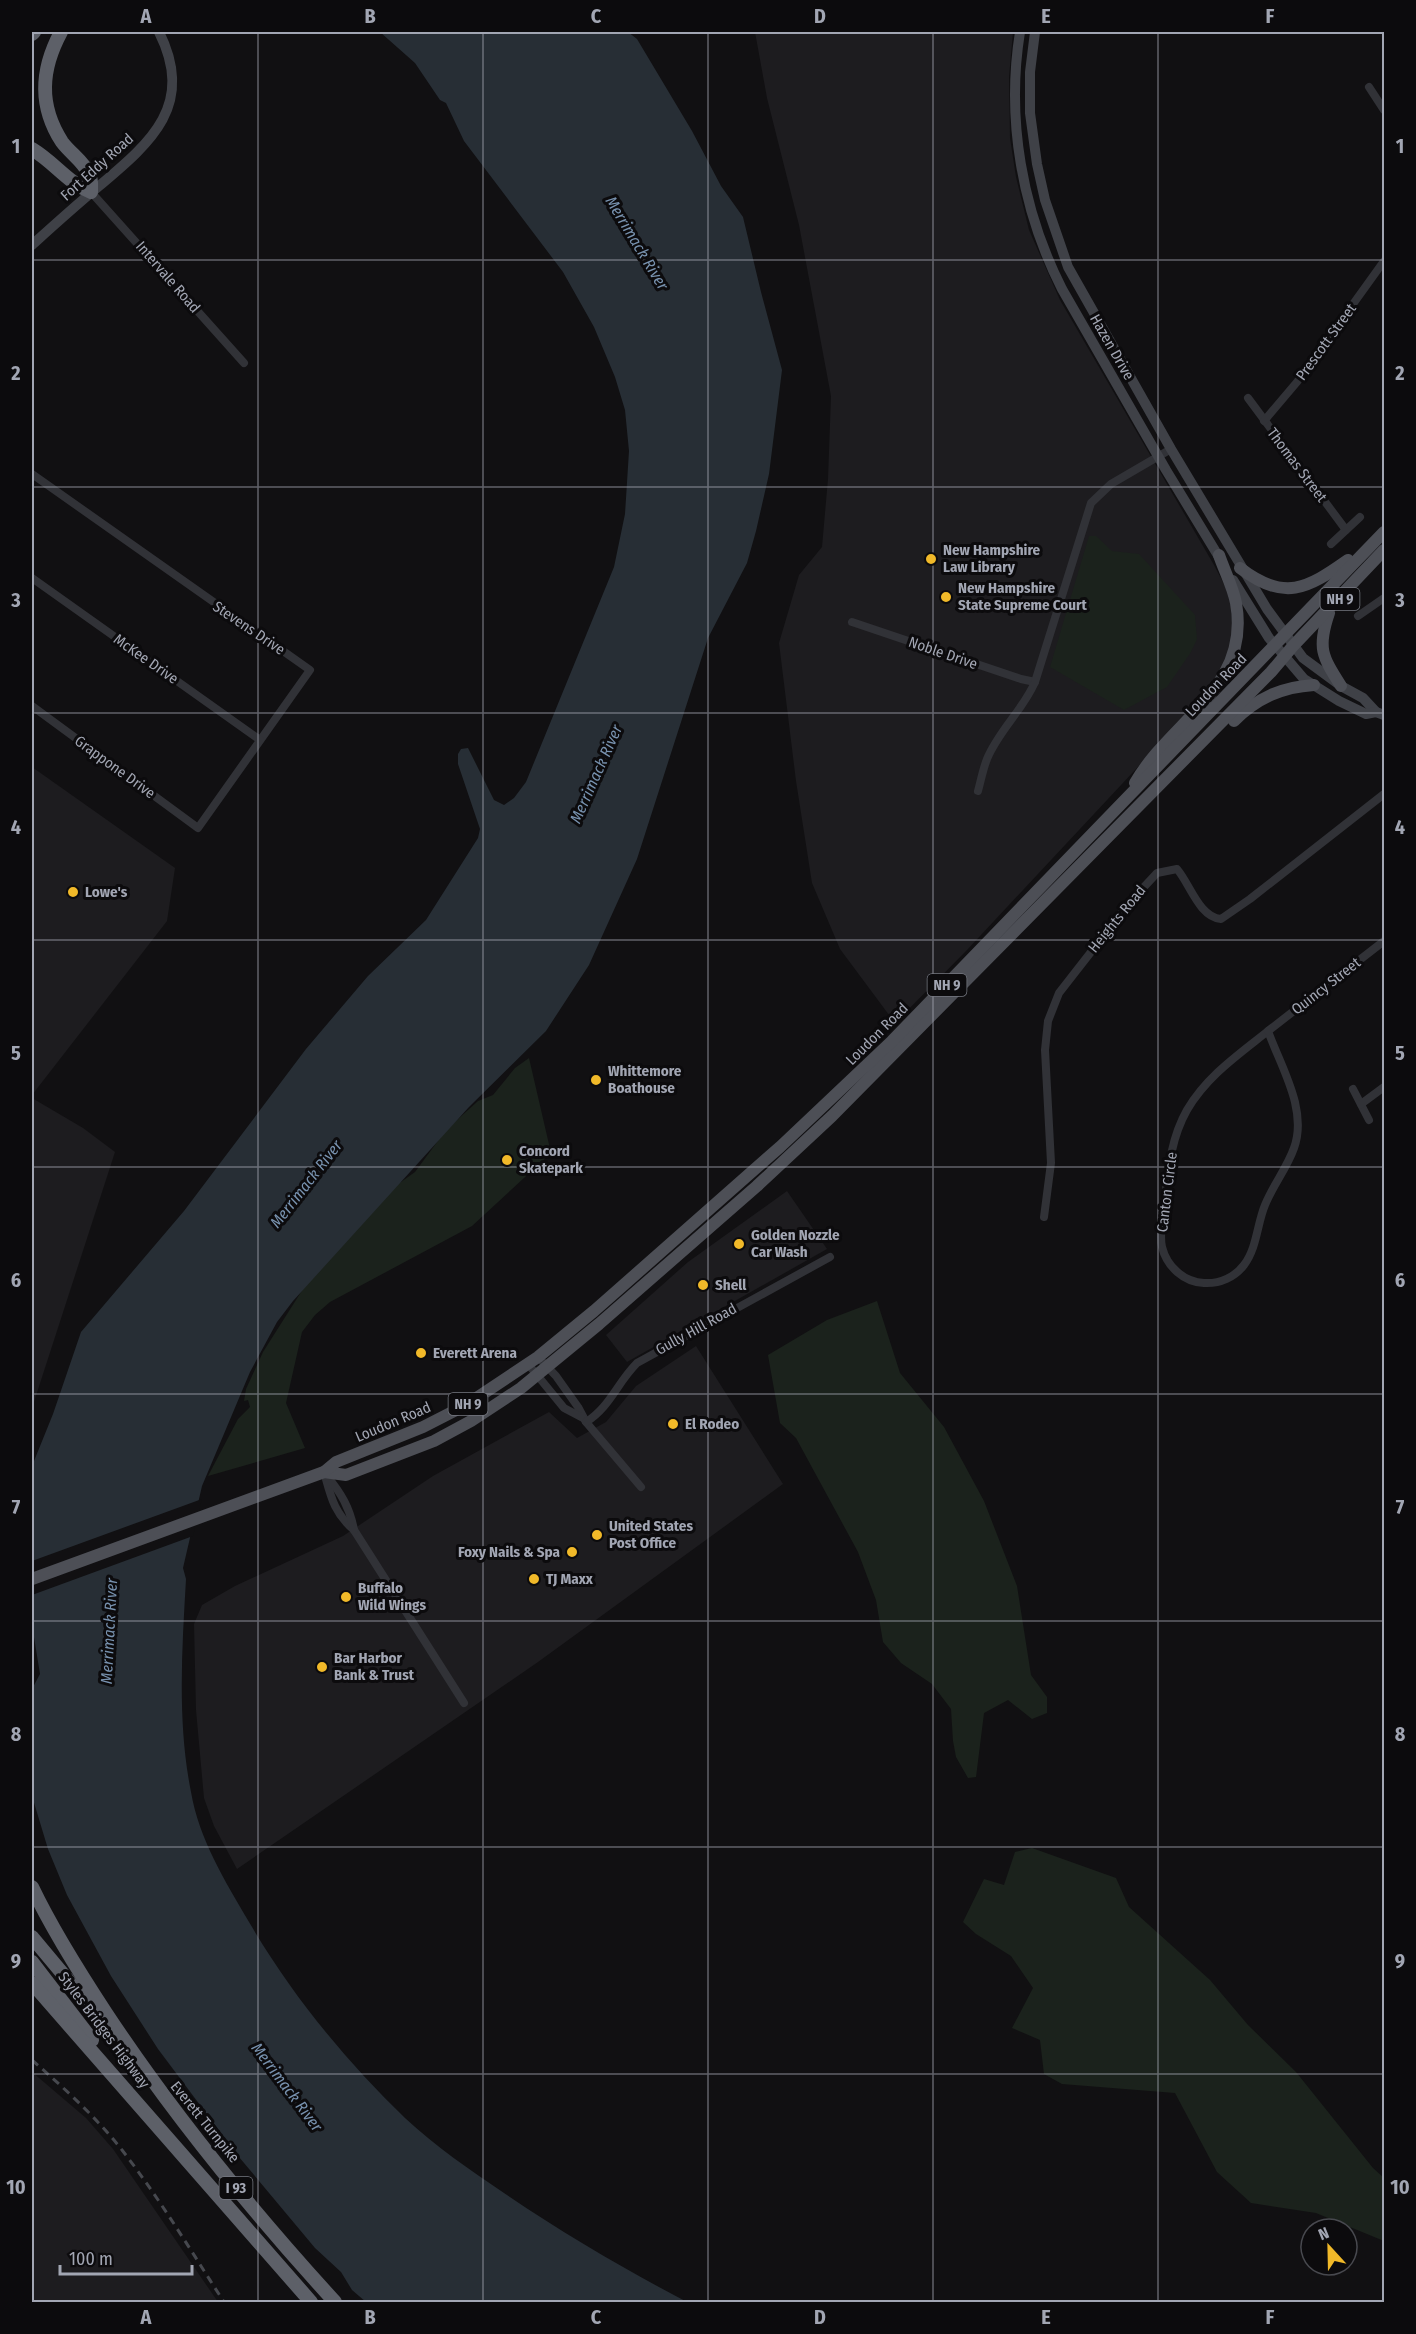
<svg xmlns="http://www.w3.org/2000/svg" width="1416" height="2334" font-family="'Fira Sans Condensed',sans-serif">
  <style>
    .built { fill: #1d1c1f }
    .green { fill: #1b221c }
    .water { fill: #272e35 }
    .pier { fill: #111012 }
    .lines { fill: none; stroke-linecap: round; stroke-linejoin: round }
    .street { stroke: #313237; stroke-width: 8 }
    .secondary { stroke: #3f4147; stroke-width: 10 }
    .primary { stroke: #4d4f56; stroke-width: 12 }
    .highway { stroke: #5d6068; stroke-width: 14 }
    .rail { stroke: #46484e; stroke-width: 3; stroke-dasharray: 8 6; stroke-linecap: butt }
    .grid { fill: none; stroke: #a2a6b3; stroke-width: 1.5; stroke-opacity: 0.55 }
    .poi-dot { fill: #f1b929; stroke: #0c0b0d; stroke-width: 2 }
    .labels { text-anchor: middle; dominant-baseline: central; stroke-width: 6; stroke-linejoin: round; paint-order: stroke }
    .shield { fill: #0c0b0d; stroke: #757881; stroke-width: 1.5 }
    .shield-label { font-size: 14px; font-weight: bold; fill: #a2a6b3 }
    .street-label { font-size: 15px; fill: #a2a6b3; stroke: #0c0b0d }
    .poi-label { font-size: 15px; font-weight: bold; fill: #a2a6b3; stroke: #0c0b0d; text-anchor: start }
    .water-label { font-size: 16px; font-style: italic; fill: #7892af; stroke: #0c0b0d }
    .neatline { fill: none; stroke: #a2a6b3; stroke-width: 2 }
    .grid-label { font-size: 20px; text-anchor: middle; font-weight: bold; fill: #a2a6b3 }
  </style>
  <rect width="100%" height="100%" fill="#111012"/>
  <g class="built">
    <polygon points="755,32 1013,32 1009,77 1010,138 1016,177 1029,230 1060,300 1214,565 1225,586 1231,604 1233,636 1226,664 1206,694 967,950 895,1023 840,949 812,883 796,781 779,643 799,575 822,547 828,479 831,396 799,225 767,98"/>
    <polygon points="32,767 175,868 167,921 32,1095"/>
    <polygon points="32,1098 83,1128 115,1152 32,1408"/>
    <polygon points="787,1191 827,1249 627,1362 606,1335 688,1262"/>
    <polygon points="696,1346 783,1484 538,1662 237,1869 214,1826 204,1798 196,1710 194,1624 202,1605 235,1586 343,1536 433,1476 549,1412 577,1438 606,1422 636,1386"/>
    <polygon points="32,2072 86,2118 113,2149 218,2302 32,2302"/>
  </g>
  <g class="green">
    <polygon points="1089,536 1096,536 1112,551 1139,554 1195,615 1197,639 1191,652 1167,687 1124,710 1050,667"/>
    <polygon points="529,1058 551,1153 472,1226 330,1302 315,1315 302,1332 286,1403 305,1448 208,1476 238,1419 250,1407 248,1400 244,1401 246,1389 263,1352 315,1270 394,1187 415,1172 446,1130 478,1101 493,1095 515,1068"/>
    <polygon points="877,1301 900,1373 944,1427 984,1501 1017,1586 1031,1675 1047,1697 1047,1713 1032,1719 1008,1700 984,1713 976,1777 968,1778 956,1757 953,1741 951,1709 932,1684 901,1663 883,1642 876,1600 858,1552 796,1438 780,1423 768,1355 827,1320"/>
    <polygon points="1032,1848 1116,1878 1129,1907 1210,1980 1248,2025 1296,2072 1373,2168 1384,2178 1384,2241 1316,2213 1251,2203 1217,2172 1175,2093 1062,2084 1044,2074 1040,2040 1012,2028 1033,1988 1011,1956 976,1934 963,1922 984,1879 1004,1885 1015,1852"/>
  </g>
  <path class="water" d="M380,32h248l9,7 55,92 29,55 22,31 18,75 21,78 -13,104 -13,57 -9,32 -39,75 -71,221 -48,106 -43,66 -77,76 -176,194 -16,21 -27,50 -48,114 -19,82 3,11c-4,70 -9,143 5,213 8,47 34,89 58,130 43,73 95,137 156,196 30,28 65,52 99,75 59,40 120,76 183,109h-321l-14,-12 -11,-18 -26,-24 -76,-91 -81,-108 -47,-73 -44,-81 -19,-46 -16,-53v-107l8,-15 -8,-49v-159l21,-52 28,-82 103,-121 122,-162 62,-73 58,-56 52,-82 2,-9 -22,-65v-10l3,-5 7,-1 26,52 10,5 10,-7 12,-16 88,-215 11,-53 4,-63 -4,-41 -10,-33 -21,-50 -31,-55 -99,-131 -18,-38 -6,-3 -25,-37z"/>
  <polygon class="pier" points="202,1499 193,1536 32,1595 32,1561"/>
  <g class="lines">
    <g class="street">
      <polyline points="1369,87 1384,110"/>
      <polyline points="91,192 244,363"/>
      <polyline points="1248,398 1346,530"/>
      <polyline points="1264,421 1297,382 1384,261"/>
      <polyline points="32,474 310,670 198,828 32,706"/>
      <polyline points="1331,544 1360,517"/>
      <polyline points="32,578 260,740"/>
      <polyline points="1358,616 1384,598"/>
      <polyline points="852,622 1021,679 1035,682"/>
      <path d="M978,791c3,-11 5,-22 9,-32 12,-29 36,-49 48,-77l56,-179 20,-19 60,-35"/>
      <path d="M1268,1031c13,36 40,79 26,117 -7,20 -21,37 -29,57 -8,19 -8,43 -21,60 -9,12 -24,19 -40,18 -20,-1 -37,-16 -42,-36 -3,-13 1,-27 2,-41 4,-33 6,-66 23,-96 20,-34 51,-55 81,-79z"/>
      <polyline points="1268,1031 1384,941"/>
      <polyline points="1353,1089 1369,1120"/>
      <polyline points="1361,1104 1384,1087"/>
      <path d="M1044,1217l7,-54 -6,-113 3,-29 11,-28 71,-91 27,-29 20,-4c13,15 22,48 44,50l29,-20 134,-105"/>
      <polyline points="538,1357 556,1376 578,1407 586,1422 641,1487"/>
      <polyline points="528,1364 564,1408 583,1418"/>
      <path d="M586,1422c24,-15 31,-39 51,-59l193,-106"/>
      <path d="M324,1472c7,25 10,41 30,58l110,173"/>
      <path d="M327,1476c14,17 23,32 27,54"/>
    </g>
    <g class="secondary">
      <path d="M1020,32c-14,87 2,178 42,257l104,181 56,92"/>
      <polyline points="1035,32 1030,72 1030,113 1037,164 1045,200 1068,267 1171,449 1267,609 1303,658 1341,686 1363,698 1376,712 1384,715"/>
      <path d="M32,245c21,-19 43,-39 66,-58 52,-44 98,-81 61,-155"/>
      <polyline points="1233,580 1269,638 1304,679 1339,701 1366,714 1376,712"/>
    </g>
    <g class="primary">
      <path d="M1240,568c44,34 67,21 108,-8"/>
      <path d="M1329,613c-12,35 -7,43 12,73"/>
      <path d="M1234,721c23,-23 48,-34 80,-36"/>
      <path d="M1135,783c36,-63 116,-95 101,-180 -3,-16 -12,-33 -17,-48"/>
      <polyline points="324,1472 346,1475 434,1441 471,1421 521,1388 599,1324 757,1186 832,1116 1271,672 1293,646 1384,550"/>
      <polyline points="32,1579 324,1472 336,1462 423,1427 466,1405 538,1357 594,1311 780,1147 892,1041 1384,532"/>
    </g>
    <g class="highway">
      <polyline points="32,34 34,32"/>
      <path d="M32,149c23,14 36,34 59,43 0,-5 1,-14 -2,-18 -5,-12 -19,-21 -27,-32 -24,-37 -21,-73 -1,-110"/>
      <path d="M32,1887c21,44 47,85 74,126 68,103 146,198 229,289"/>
      <polyline points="32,1937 103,2022"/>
      <polyline points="32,1962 92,2040"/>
      <polyline points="32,1983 311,2302"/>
    </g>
    <path class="rail" d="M32,2060c32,28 64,57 90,90 38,49 69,101 102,152"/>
  </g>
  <path class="grid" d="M258,32v2270M483,32v2270M708,32v2270M933,32v2270M1158,32v2270M32,260h1352M32,487h1352M32,713h1352M32,940h1352M32,1167h1352M32,1394h1352M32,1621h1352M32,1847h1352M32,2074h1352"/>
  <g class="poi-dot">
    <circle cx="931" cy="559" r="6"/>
    <circle cx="946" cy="597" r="6"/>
    <circle cx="73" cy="892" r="6"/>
    <circle cx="596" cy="1080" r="6"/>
    <circle cx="507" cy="1160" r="6"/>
    <circle cx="739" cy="1244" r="6"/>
    <circle cx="703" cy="1285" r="6"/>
    <circle cx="421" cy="1353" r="6"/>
    <circle cx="673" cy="1424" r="6"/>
    <circle cx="597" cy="1535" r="6"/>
    <circle cx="572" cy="1552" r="6"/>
    <circle cx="534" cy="1579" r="6"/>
    <circle cx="346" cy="1597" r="6"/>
    <circle cx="322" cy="1667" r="6"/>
  </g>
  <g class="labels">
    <g class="shield">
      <rect x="1320.5" y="588" width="39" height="22" rx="4.5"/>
      <rect x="927.5" y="974" width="39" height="22" rx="4.5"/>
      <rect x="448.5" y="1393" width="39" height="22" rx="4.5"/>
      <rect x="219.5" y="2177" width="33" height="22" rx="4.5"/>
    </g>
    <g class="shield-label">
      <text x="1340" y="599">NH 9</text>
      <text x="947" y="985">NH 9</text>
      <text x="468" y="1404">NH 9</text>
      <text x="236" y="2188">I 93</text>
    </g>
    <g class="street-label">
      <text transform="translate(97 167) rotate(-42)">Fort Eddy Road</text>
      <text transform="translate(168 277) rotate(49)">Intervale Road</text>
      <text transform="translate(1326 342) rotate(-54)">Prescott Street</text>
      <text transform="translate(1112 347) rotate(60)">Hazen Drive</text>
      <text transform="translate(1297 465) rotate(53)">Thomas Street</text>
      <text transform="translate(249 628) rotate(34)">Stevens Drive</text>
      <text transform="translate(943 653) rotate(19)">Noble Drive</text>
      <text transform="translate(146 659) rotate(35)">McKee Drive</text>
      <text transform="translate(1216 685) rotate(-46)">Loudon Road</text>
      <text transform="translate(115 767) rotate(36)">Grappone Drive</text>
      <text transform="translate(1117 919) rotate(-51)">Heights Road</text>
      <text transform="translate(1326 986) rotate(-38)">Quincy Street</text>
      <text transform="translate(877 1034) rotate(-45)">Loudon Road</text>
      <text transform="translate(1167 1192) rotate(-83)">Canton Circle</text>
      <text transform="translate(696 1329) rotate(-29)">Gully Hill Road</text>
      <text transform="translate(393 1422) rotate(-23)">Loudon Road</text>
      <text transform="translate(104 2030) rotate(53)">Styles Bridges Highway</text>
      <text transform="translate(205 2122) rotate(51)">Everett Turnpike</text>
    </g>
    <g class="poi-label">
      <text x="943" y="550">New Hampshire<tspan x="943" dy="17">Law Library</tspan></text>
      <text x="958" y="588">New Hampshire<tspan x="958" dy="17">State Supreme Court</tspan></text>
      <text x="85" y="892">Lowe's</text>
      <text x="608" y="1071">Whittemore<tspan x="608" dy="17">Boathouse</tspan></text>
      <text x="519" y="1151">Concord<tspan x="519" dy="17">Skatepark</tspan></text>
      <text x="751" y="1235">Golden Nozzle<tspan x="751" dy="17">Car Wash</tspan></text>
      <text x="715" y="1285">Shell</text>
      <text x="433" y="1353">Everett Arena</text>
      <text x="685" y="1424">El Rodeo</text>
      <text x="609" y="1526">United States<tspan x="609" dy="17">Post Office</tspan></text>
      <text x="560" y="1552" text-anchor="end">Foxy Nails &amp; Spa</text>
      <text x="546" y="1579">TJ Maxx</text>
      <text x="358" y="1588">Buffalo<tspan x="358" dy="17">Wild Wings</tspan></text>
      <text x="334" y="1658">Bar Harbor<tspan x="334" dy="17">Bank &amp; Trust</tspan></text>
    </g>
    <g class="water-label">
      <text transform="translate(637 243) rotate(59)">Merrimack River</text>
      <text transform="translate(596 774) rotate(-66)">Merrimack River</text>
      <text transform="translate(306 1184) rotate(-52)">Merrimack River</text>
      <text transform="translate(109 1631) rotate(-87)">Merrimack River</text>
      <text transform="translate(287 2087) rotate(53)">Merrimack River</text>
    </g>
  </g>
  <rect width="1416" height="2334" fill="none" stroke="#0c0b0d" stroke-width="66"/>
  <g transform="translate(1329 2247) rotate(338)"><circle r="28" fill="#0c0b0d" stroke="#48494f" stroke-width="1.5"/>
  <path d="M0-4.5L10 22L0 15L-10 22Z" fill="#f1b929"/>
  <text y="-9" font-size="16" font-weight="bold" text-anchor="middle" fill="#a2a6b3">N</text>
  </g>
  <path d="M60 2265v9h132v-9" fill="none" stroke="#a2a6b3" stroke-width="3"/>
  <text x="69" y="2265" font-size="18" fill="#a2a6b3" stroke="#0c0b0d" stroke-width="4.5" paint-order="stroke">100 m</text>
  <rect x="33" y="33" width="1350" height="2268" class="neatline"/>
  <g class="grid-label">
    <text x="146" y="23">A</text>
    <text x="370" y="23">B</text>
    <text x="596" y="23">C</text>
    <text x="820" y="23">D</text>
    <text x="1046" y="23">E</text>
    <text x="1270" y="23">F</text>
    <text x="16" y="153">1</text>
    <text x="1400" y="153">1</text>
    <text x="16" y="380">2</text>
    <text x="1400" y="380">2</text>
    <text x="16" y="607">3</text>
    <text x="1400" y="607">3</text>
    <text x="16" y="834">4</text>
    <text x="1400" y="834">4</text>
    <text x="16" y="1060">5</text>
    <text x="1400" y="1060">5</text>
    <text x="16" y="1287">6</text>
    <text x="1400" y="1287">6</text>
    <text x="16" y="1514">7</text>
    <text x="1400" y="1514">7</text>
    <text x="16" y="1741">8</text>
    <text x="1400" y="1741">8</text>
    <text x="16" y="1968">9</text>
    <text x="1400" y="1968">9</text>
    <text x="16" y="2194">10</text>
    <text x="1400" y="2194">10</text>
    <text x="146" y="2324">A</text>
    <text x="370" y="2324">B</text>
    <text x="596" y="2324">C</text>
    <text x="820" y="2324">D</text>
    <text x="1046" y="2324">E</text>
    <text x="1270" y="2324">F</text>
  </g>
</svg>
